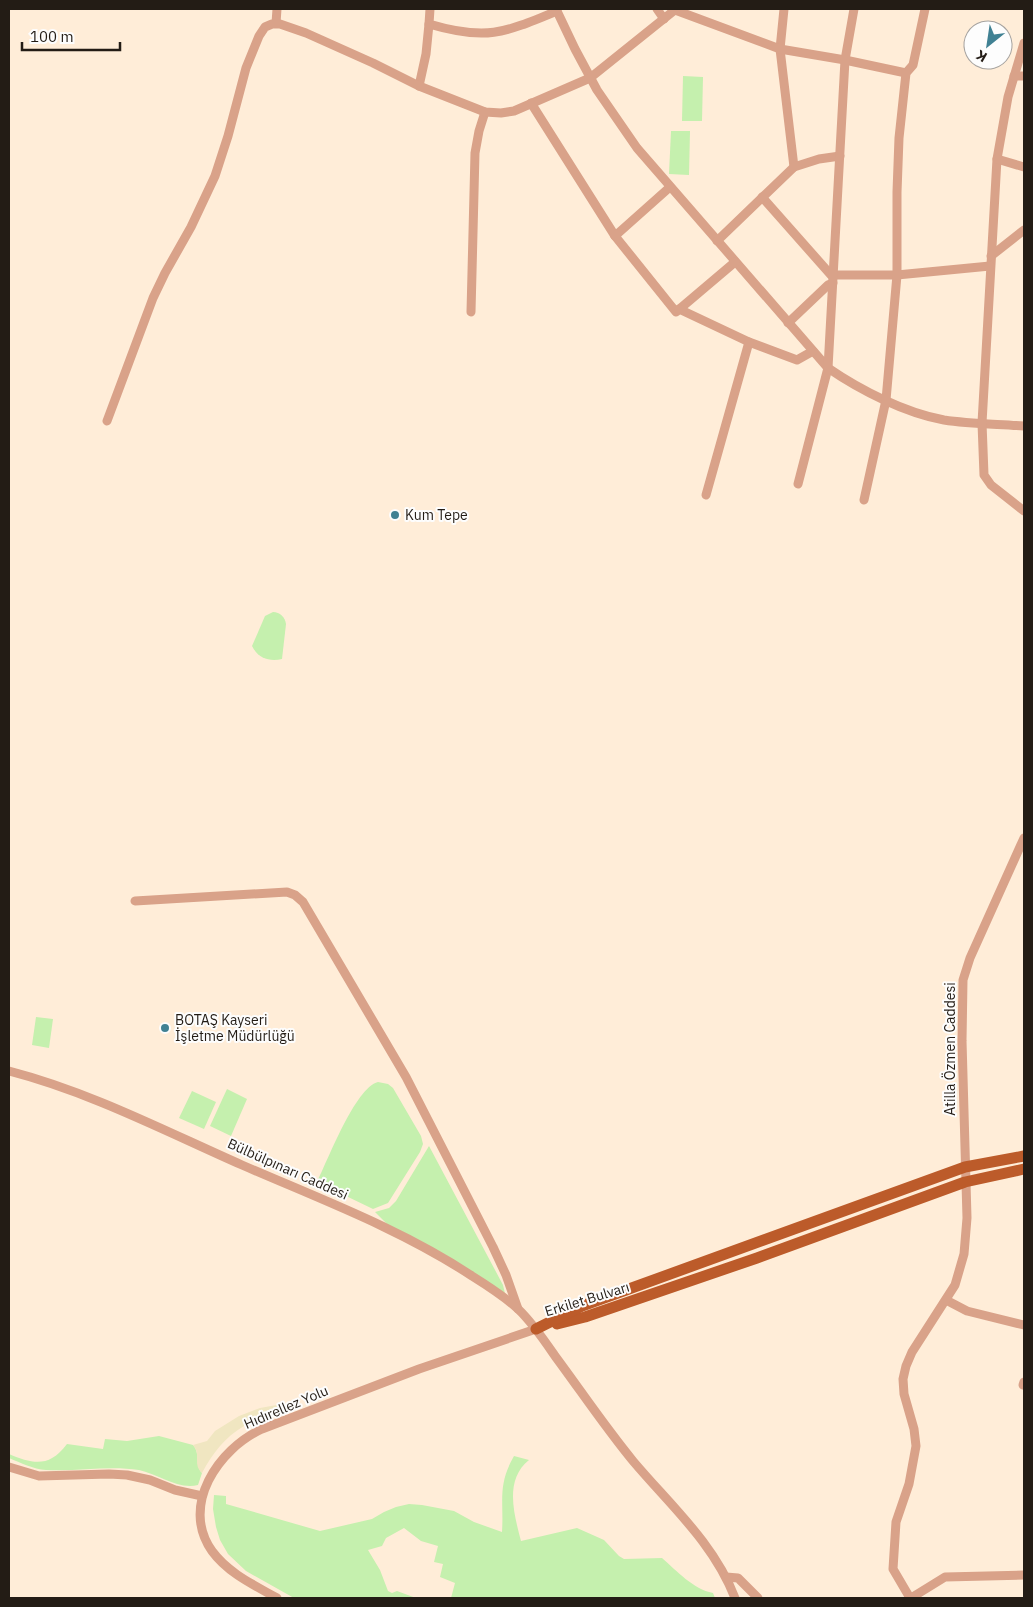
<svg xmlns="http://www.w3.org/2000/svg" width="1033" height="1607" font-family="'IBM Plex Sans',sans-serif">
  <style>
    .green { fill: #c5f0ae }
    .sand { fill: #f0e6c1 }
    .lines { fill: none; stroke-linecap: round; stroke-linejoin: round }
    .minor { stroke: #d9a289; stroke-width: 9 }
    .major { stroke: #bc5b2a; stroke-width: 11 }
    .poi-dot { fill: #408193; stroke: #fdfdfd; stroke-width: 2 }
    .labels { text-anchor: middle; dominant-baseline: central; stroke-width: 4; stroke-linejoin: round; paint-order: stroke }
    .poi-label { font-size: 14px; fill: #231c15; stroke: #fdfdfd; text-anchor: start }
    .street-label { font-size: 14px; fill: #231c15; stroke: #fdfdfd }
  </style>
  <rect width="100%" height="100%" fill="#ffedd8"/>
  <g class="green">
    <polygon points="683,76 703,77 702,121 682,121"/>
    <polygon points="671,131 690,131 689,175 669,174"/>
    <path d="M273,612c7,0 12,5 13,12l-4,35c-13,3 -24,-1 -30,-13l13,-30z"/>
    <polygon points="36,1017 53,1019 49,1048 32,1045"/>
    <path d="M378,1082l10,2 5,4 28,48 2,8 -3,8 -32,51 -15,6 -56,-27c11,-22 38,-94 61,-100z"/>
    <polygon points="227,1089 247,1099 231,1136 210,1126"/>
    <polygon points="192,1091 216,1102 204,1129 179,1118"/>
    <polygon points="429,1146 503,1285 507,1302 395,1232 375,1212 389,1208 396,1201"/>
    <path d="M159,1436l34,9c8,9 1,19 9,28l-4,12c-20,5 -40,-11 -59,-15 -31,-5 -62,2 -93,0 -13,-1 -25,-7 -37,-12v-4c24,10 40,14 58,-10l36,5 2,-10 22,2z"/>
    <path d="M514,1456l15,4c-25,20 -15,54 -8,81l56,-13 27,12 15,16 5,3 38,-1c15,13 31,31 51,35l2,5h-264l4,-15 -15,-6 3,-13 -9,-2 4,-16 -17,-5 -17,-13 -18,10 -4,8 -14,4 12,20 8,21 4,2 5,-2 19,7h-122l-48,-27 -18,-17 -8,-14 -4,-13 -3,-18 1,-14 12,1v8l94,27 52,-12 12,-7 12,-5 13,-3 13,1 32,6 20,11 28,10c2,-32 -5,-46 12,-76z"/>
  </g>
  <path class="sand" d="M282,1404c-11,12 -24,15 -38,22 -19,11 -32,28 -42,47 -10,-9 0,-17 -9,-28l14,-4 8,-10 24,-15 21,-8z"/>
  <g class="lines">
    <g class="minor">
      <path d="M430,9l-1,15c57,17 75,9 128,-13"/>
      <path d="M556,9l19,40 22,41 40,58 191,220c32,22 77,45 116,52 26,4 54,4 80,6"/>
      <polyline points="657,9 664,19"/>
      <polyline points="784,9 780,49 794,167"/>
      <polyline points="675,10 780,49 845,60 906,73"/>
      <polyline points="276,23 277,9"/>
      <polyline points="1024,43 1008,97 997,159 982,423 984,475 991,485 1024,511"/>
      <polyline points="1014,76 1024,76"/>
      <polyline points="419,86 426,54 429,24"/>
      <polyline points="531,103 615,236"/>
      <polyline points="997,159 1024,167"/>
      <polyline points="670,187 615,236 676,312 735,262"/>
      <polyline points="762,197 831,275 897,275 990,266"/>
      <polyline points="717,241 794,167 819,159 840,156"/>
      <polyline points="991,256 1024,230"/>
      <polyline points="679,309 749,342 797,360 813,351"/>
      <polyline points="471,312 475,153 479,131 485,112"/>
      <polyline points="788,323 828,285 833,283"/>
      <polyline points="107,421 153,298 165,273 191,227 215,176 228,136 246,68 259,36 265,27 272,24 280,24 306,33 373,63 419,86 485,112 501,113 514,111 590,78 676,9"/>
      <polyline points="798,484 828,368 845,60 854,9"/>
      <polyline points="706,495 749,342"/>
      <polyline points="864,500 886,400 897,275 897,192 899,138 906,73 913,65 925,9"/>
      <polyline points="135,901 287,892 295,895 303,902 406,1077 493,1247 506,1275 518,1309"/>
      <path d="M9,1071c81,21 156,60 233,94 78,34 159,64 230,111 16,10 32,20 46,33 14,13 26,31 37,47 26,35 50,71 78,105 37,44 81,82 102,137"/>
      <polyline points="946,1300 967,1311 1024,1325"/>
      <polyline points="1023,1385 1024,1382"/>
      <polyline points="9,1467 39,1476 109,1474 127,1475 150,1480 175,1490 202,1496"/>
      <polyline points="726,1577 738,1578 758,1598"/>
      <path d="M277,1598c-23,-13 -49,-25 -65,-47 -32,-45 6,-102 50,-122l157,-60 117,-40"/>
      <polyline points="910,1598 893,1569 896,1522 909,1484 916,1446 914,1429 904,1394 903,1379 906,1366 912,1352 955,1285 964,1254 967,1218 962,1041 963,980 970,958 1024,838"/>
      <polyline points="911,1598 945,1577 1024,1575"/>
    </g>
    <g class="major">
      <polyline points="557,1324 585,1317 757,1258 965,1182 1024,1169"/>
      <polyline points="536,1329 582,1306 965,1167 1024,1156"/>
    </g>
  </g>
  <g class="poi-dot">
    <circle cx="395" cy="515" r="5"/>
    <circle cx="165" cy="1028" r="5"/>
  </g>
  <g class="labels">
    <g class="poi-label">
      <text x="405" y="515">Kum Tepe</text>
      <text x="175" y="1020">BOTAŞ Kayseri<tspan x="175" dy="16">İşletme Müdürlüğü</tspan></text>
    </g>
    <g class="street-label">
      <text transform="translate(950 1049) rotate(-90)">Atilla Özmen Caddesi</text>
      <text transform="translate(288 1169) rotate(24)">Bülbülpınarı Caddesi</text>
      <text transform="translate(587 1299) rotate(-17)">Erkilet Bulvarı</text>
      <text transform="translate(286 1407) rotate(-23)">Hıdırellez Yolu</text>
    </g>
  </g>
  <rect width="1033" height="1607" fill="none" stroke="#231c15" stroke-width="20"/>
  <g transform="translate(988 45) rotate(210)"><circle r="24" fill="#fdfdfd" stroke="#a6a3a0"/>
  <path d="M0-4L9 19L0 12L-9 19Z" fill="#408193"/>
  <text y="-8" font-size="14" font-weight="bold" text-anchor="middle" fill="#231c15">K</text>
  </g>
  <path d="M22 42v8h98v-8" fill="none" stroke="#231c15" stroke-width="2.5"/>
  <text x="30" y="42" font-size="15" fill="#231c15" stroke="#fdfdfd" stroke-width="4" paint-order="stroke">100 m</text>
</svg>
